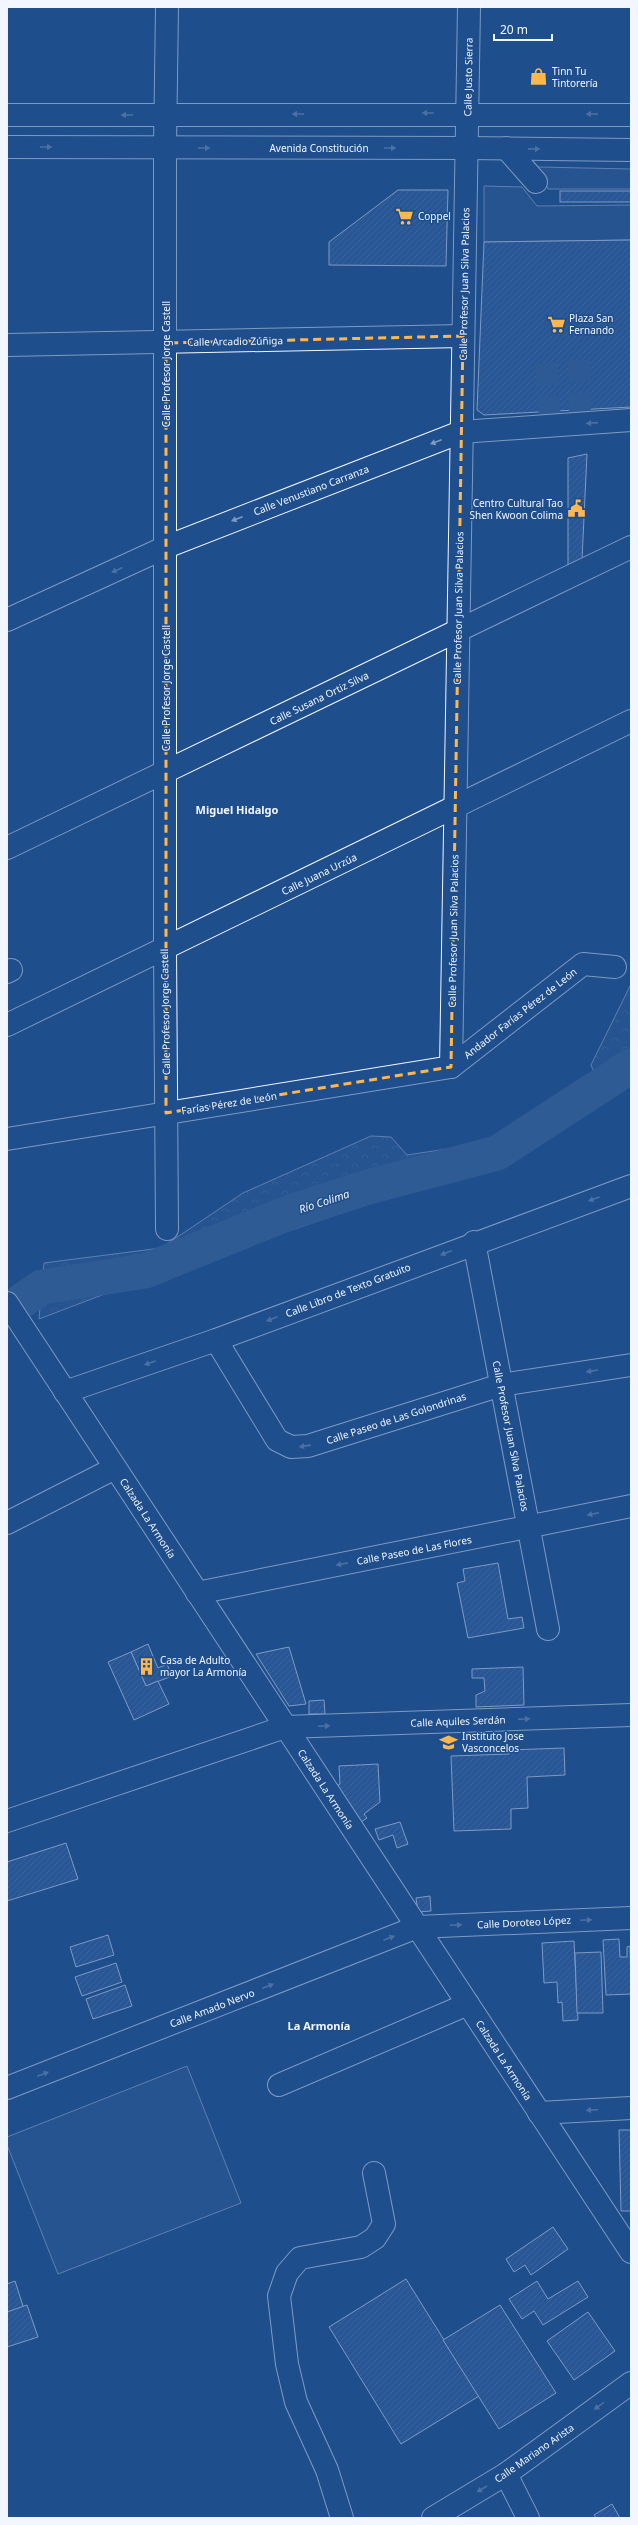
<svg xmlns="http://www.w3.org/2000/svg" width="638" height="2525" font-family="'Noto Sans',sans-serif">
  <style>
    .forest { fill: url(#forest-crowns); stroke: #a8bbd7 }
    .built { fill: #305b95; stroke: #a8bbd7 }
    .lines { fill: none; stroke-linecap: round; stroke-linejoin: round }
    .river { stroke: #446ba0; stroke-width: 35 }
    .building { fill: url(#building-hatch); stroke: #f2f6ff }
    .minor-tunnel { stroke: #3f679d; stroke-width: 22; stroke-dasharray: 22 11; stroke-linecap: butt }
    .minor-casing { stroke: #f2f6ff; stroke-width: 24 }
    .minor { stroke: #1f4e8c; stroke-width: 22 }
    .oneway { fill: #7e9ac0 }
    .marked { fill: none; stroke: #ffb74d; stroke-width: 3; stroke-dasharray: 8 5; stroke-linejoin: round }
    .labels { text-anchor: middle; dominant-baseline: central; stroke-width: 3; stroke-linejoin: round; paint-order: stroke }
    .poi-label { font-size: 10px; fill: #f2f6ff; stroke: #1f4e8c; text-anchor: start }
    .street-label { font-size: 10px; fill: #f2f6ff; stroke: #1f4e8c }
    .neighbourhood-label { font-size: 11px; font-weight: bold; fill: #f2f6ff; stroke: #1f4e8c }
    .water-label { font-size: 11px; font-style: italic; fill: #f2f6ff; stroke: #1f4e8c }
  </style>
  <defs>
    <pattern id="forest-crowns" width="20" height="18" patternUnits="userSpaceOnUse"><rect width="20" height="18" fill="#305b95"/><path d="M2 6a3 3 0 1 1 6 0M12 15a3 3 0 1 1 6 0" fill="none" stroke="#4e73a5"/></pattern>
    <pattern id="building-hatch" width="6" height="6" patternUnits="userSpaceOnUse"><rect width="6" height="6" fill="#3563a3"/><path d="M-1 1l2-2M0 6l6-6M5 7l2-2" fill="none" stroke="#537ab1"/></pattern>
  </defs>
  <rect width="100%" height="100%" fill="#1f4e8c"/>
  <g class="forest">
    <polygon points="631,984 631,1084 606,1101 591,1065"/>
    <polygon points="371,1136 391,1137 407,1155 460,1147 475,1168 123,1287 39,1319 44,1263 161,1248 243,1193"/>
  </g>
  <g class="built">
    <polygon points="538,167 631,169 631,189 548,189"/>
    <polygon points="484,186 522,187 537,206 631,205 631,240 484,242"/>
    <polygon points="187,2066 241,2203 58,2274 7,2145 7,2137"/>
  </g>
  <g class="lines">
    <polyline class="river" points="7,1311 42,1287 145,1271 291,1212 368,1187 497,1153 631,1066"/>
  </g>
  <g class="building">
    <polygon points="398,190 448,190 446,266 329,265 329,242"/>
    <rect x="560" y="191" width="71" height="11"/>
    <polygon points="631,240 631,407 484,415 477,410 484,242"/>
    <polygon points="587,454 582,560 568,565 568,458"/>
    <polygon points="498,1563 508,1619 522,1617 524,1628 468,1638 457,1583 465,1581 463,1569"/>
    <polygon points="148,1644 158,1668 167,1664 172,1676 146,1686 131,1652"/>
    <polygon points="289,1647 306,1704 289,1706 256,1654"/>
    <polygon points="131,1652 146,1686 158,1681 169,1704 134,1720 108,1662"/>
    <polygon points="523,1667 524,1705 476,1707 476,1695 485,1691 484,1678 472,1678 472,1669"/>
    <polygon points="324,1700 325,1714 309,1714 309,1701"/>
    <polygon points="564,1748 565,1775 527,1777 528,1808 511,1809 511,1829 454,1831 451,1756 509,1754 509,1750"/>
    <polygon points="378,1764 380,1802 364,1814 367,1818 355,1826 331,1790 340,1784 339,1766"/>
    <polygon points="400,1822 408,1844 397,1848 393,1835 379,1840 375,1829"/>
    <polygon points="66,1843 78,1879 7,1901 7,1862"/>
    <polygon points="430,1896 431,1911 418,1912 416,1898"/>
    <polygon points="108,1935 114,1955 76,1967 70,1947"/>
    <polygon points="619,1939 620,1957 627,1957 627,1947 630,1946 631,1994 606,1995 603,1940"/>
    <polygon points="574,1941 578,2020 563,2021 562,2002 558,2003 557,1982 544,1983 542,1943"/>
    <polygon points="601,1952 603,2013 577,2013 575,1953"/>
    <polygon points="116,1963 122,1982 82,1996 75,1977"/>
    <polygon points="125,1985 132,2006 93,2019 86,1999"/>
    <polygon points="619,2130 631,2130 631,2211 621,2211"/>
    <polygon points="553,2227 568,2249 531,2275 525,2265 514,2272 506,2259"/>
    <polygon points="406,2279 479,2396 401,2444 329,2327"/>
    <polygon points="15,2281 25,2312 7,2318 7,2284"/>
    <polygon points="537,2281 548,2299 578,2281 588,2297 543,2325 534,2311 522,2319 509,2299"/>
    <polygon points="27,2305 38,2337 7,2347 7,2312"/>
    <polygon points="500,2305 556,2393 499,2429 443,2340"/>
    <polygon points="588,2312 615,2351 574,2380 547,2341"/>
    <polygon points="612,2504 620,2518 596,2518 594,2515"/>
  </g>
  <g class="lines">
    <g class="minor-tunnel">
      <polyline points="579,360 580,424"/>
      <polyline points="547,363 550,426"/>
    </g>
    <defs>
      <g id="minor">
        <polyline points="7,115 631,115"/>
        <polyline points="7,147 467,148 631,150"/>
        <polyline points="506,148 536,182"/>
        <polyline points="7,345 463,336"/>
        <polyline points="7,620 166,547 461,432 631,420"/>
        <polyline points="7,848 631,547"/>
        <polyline points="7,972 11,970"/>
        <polyline points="7,1025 631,721"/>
        <polyline points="451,1067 469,7"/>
        <polyline points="7,1139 451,1067 583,964 615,967"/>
        <polyline points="167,1229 165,948 165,148 167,7"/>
        <polyline points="474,1242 548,1629"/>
        <polyline points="7,1303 631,2252"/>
        <polyline points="216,1340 277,1440 291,1447 308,1446 501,1385 631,1365"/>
        <polyline points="65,1392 216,1340 631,1186"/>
        <polyline points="7,1523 115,1468"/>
        <polyline points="197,1593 631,1506"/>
        <polyline points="7,1821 285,1727 631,1715"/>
        <polyline points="279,2085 468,2004"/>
        <polyline points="7,2088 417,1927 631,1918"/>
        <polyline points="539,2113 631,2108"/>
        <polyline points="506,2474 528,2518"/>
        <polyline points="342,2518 327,2470 296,2402 287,2364 279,2296 287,2273 300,2258 361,2247 375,2238 384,2224 374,2173"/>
        <polyline points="433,2518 506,2474 631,2383"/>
      </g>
    </defs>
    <use href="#minor" class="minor-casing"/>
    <use href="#minor" class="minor"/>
  </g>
  <defs><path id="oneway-solid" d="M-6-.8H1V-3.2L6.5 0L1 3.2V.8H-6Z"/></defs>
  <g class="oneway">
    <use href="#oneway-solid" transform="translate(428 113) rotate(180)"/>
    <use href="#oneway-solid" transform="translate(298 114) rotate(180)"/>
    <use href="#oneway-solid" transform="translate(592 114) rotate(-179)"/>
    <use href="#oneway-solid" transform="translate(127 115) rotate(-180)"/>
    <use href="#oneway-solid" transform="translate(46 147)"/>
    <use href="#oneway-solid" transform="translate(204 148)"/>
    <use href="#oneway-solid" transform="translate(390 148)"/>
    <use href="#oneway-solid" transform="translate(534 149) rotate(1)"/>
    <use href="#oneway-solid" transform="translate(592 423) rotate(176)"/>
    <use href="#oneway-solid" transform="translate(436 442) rotate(159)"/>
    <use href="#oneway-solid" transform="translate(237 519) rotate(159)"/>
    <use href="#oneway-solid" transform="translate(117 570) rotate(155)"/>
    <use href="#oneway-solid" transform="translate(594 1199) rotate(160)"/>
    <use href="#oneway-solid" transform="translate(446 1253) rotate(159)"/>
    <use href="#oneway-solid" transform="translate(272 1319) rotate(159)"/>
    <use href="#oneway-solid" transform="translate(150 1363) rotate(161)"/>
    <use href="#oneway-solid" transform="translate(592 1371) rotate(171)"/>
    <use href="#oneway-solid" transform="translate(305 1446) rotate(172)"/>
    <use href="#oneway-solid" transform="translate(593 1514) rotate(168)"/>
    <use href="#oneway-solid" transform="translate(342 1564) rotate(169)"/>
    <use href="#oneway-solid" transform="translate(524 1719) rotate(-2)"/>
    <use href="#oneway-solid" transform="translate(324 1726) rotate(-2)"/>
    <use href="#oneway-solid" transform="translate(586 1920) rotate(-3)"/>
    <use href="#oneway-solid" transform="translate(456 1925) rotate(-3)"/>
    <use href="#oneway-solid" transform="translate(389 1938) rotate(-21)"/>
    <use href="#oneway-solid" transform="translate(268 1986) rotate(-21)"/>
    <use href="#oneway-solid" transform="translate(43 2074) rotate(-21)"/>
    <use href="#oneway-solid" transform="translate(592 2110) rotate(177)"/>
    <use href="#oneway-solid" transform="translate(599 2406) rotate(144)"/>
    <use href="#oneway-solid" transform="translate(482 2489) rotate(149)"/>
  </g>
  <path d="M0 0H638V2525H0ZM463,336l-12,731 -285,46v-770z" fill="#1f4e8c" fill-opacity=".55" fill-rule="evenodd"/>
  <path class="marked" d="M463,336l-12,731 -285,46v-770z"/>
  <defs>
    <symbol id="shop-bare" viewBox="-9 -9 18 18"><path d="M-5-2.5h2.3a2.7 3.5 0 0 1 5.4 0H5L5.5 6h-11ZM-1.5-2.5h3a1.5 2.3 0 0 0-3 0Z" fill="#ffb74d" stroke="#1f4e8c" stroke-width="2.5" paint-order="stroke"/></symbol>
    <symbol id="supermarket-bare" viewBox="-9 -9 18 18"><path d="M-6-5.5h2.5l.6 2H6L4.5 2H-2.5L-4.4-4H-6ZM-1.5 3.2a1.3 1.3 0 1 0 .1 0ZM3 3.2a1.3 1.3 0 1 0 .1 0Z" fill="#ffb74d" stroke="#1f4e8c" stroke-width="2.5" paint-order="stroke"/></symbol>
    <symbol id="civic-bare" viewBox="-9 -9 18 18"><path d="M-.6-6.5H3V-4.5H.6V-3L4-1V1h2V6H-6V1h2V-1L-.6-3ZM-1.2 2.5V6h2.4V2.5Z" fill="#ffb74d" stroke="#1f4e8c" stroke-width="2.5" paint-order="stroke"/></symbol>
    <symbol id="building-bare" viewBox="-9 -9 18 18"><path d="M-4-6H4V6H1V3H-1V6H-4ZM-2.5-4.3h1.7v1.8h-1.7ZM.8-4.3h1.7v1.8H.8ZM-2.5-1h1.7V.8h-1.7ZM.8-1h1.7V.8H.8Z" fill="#ffb74d" stroke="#1f4e8c" stroke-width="2.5" paint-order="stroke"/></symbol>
    <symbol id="university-bare" viewBox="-9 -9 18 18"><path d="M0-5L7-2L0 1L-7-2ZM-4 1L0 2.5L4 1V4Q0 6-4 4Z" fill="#ffb74d" stroke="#1f4e8c" stroke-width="2.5" paint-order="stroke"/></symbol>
  </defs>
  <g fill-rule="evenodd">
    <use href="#shop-bare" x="526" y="64" width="25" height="25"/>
    <use href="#supermarket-bare" x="392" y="204" width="25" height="25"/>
    <use href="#supermarket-bare" x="544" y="312" width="25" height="25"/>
    <use href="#civic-bare" x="564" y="496" width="25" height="25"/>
    <use href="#building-bare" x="134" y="1654" width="25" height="25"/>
    <use href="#university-bare" x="436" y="1730" width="25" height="25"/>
  </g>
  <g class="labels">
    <g class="poi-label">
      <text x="552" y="71">Tinn Tu<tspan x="552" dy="12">Tintorería</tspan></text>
      <text x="418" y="216">Coppel</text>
      <text x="569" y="318">Plaza San<tspan x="569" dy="12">Fernando</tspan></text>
      <text x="563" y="503" text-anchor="end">Centro Cultural Tao<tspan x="563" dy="12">Shen Kwoon Colima</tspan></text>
      <text x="160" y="1660">Casa de Adulto<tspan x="160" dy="12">mayor La Armonía</tspan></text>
      <text x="462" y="1736">Instituto Jose<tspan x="462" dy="12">Vasconcelos</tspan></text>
    </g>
    <g class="street-label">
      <text transform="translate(468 77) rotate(-89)">Calle Justo Sierra</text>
      <text x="319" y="148">Avenida Constitución</text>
      <text transform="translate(464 284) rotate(-89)">Calle Profesor Juan Silva Palacios</text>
      <text transform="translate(235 341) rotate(-1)">Calle Arcadio Zúñiga</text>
      <text transform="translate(166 364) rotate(-90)">Calle Profesor Jorge Castell</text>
      <text transform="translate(311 490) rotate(-21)">Calle Venustiano Carranza</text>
      <text transform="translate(458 608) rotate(-89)">Calle Profesor Juan Silva Palacios</text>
      <text transform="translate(166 688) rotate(-90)">Calle Profesor Jorge Castell</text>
      <text transform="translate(319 698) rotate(-26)">Calle Susana Ortiz Silva</text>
      <text transform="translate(319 874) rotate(-26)">Calle Juana Urzúa</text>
      <text transform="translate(453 931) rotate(-89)">Calle Profesor Juan Silva Palacios</text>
      <text transform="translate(165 1012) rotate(-91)">Calle Profesor Jorge Castell</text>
      <text transform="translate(520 1013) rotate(-38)">Andador Farías Pérez de León</text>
      <text transform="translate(229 1103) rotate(-9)">Farías Pérez de León</text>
      <text transform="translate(348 1290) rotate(-21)">Calle Libro de Texto Gratuito</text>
      <text transform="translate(396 1418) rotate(-18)">Calle Paseo de Las Golondrinas</text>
      <text transform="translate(511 1436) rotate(79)">Calle Profesor Juan Silva Palacios</text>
      <text transform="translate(148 1518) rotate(57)">Calzada La Armonía</text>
      <text transform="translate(414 1550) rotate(-11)">Calle Paseo de Las Flores</text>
      <text transform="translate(458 1721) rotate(-2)">Calle Aquiles Serdán</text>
      <text transform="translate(326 1789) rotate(57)">Calzada La Armonía</text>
      <text transform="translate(524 1922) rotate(-3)">Calle Doroteo López</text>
      <text transform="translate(212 2008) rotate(-21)">Calle Amado Nervo</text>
      <text transform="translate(504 2060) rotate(57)">Calzada La Armonía</text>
      <text transform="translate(534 2453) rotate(-35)">Calle Mariano Arista</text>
    </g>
    <g class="neighbourhood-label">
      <text x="237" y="809">Miguel Hidalgo</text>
      <text x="319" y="2025">La Armonía</text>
    </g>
    <g class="water-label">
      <text transform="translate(324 1201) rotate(-18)">Río Colima</text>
    </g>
  </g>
  <rect width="638" height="2525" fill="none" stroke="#f2f6ff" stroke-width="16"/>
  <path d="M494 34v6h58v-6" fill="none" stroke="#f2f6ff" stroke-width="2"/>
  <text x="500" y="34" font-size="12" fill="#f2f6ff" stroke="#1f4e8c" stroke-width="3" paint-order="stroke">20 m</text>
</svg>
